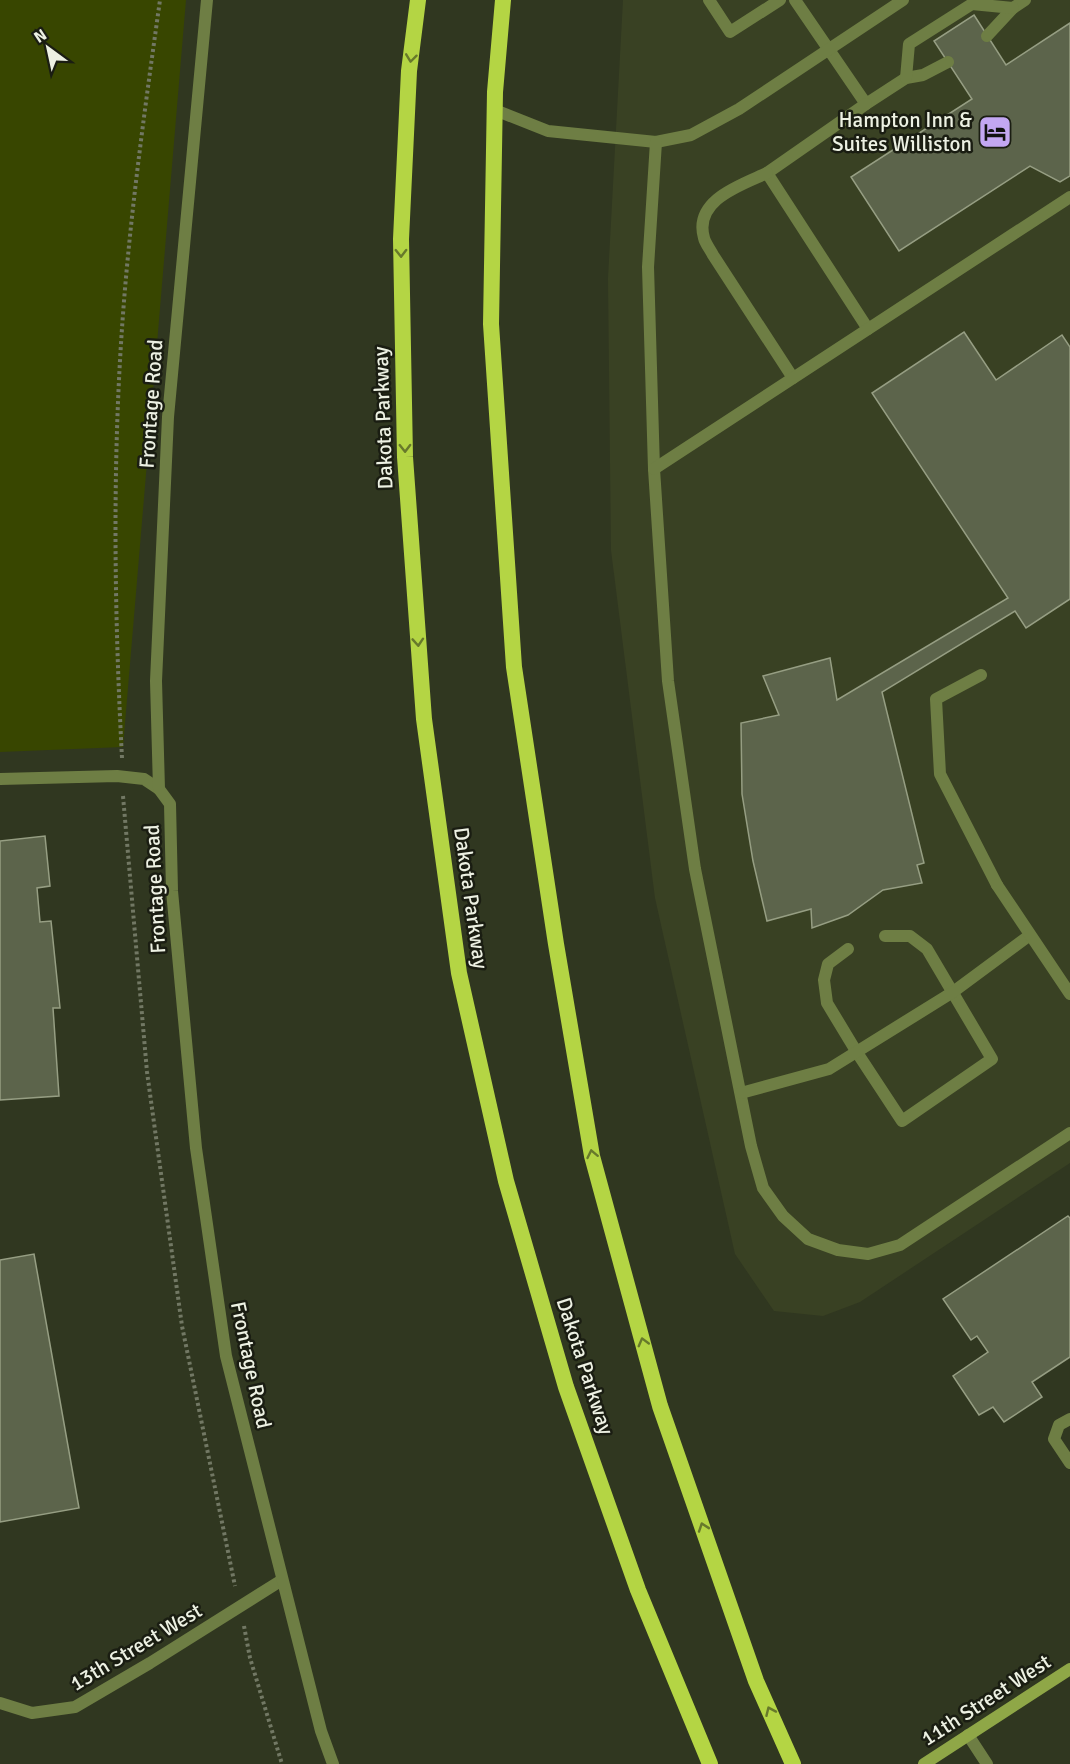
<svg xmlns="http://www.w3.org/2000/svg" width="1070" height="1764" font-family="Signika,sans-serif">
  <style>
    .built { fill: #394123 }
    .green { fill: #384600 }
    .building { fill: #5c644b; stroke: #969e83; stroke-width: 1.5 }
    .lines { fill: none; stroke-linecap: round; stroke-linejoin: round }
    .path { stroke: #727864; stroke-width: 4; stroke-dasharray: 3 3; stroke-linecap: butt }
    .service { stroke: #6e7e44; stroke-width: 12 }
    .minor { stroke: #6e7e44; stroke-width: 12 }
    .tertiary { stroke: #6e7e44; stroke-width: 12 }
    .secondary { stroke: #8fa747; stroke-width: 12 }
    .trunk { stroke: #b4d544; stroke-width: 16 }
    .oneway { stroke: #67792b }
    .labels { text-anchor: middle; dominant-baseline: central; stroke-width: 5; stroke-linejoin: round; paint-order: stroke }
    .poi-label { font-size: 21px; fill: #edf1e3; stroke: #1a1d12; text-anchor: end }
    .street-label { font-size: 21px; fill: #edf1e3; stroke: #1a1d12 }
  </style>
  <rect width="100%" height="100%" fill="#303720"/>
  <polygon class="built" points="623,0 1070,0 1070,1163 860,1302 823,1316 774,1311 735,1254 655,898 611,550 608,278"/>
  <polygon class="green" points="0,0 186,0 123,747 0,752"/>
  <g class="building">
    <polygon points="974,15 1006,65 1070,23 1070,176 1060,182 1030,166 899,251 851,177 972,99 934,41"/>
    <polygon points="964,332 996,380 1062,335 1070,347 1070,599 1026,628 1015,611 882,692 924,863 917,865 922,883 883,890 848,915 812,928 811,909 767,921 753,861 742,794 741,723 779,715 763,676 830,658 837,700 1008,598 872,393"/>
    <polygon points="45,836 50,886 37,888 40,922 51,921 60,1008 53,1008 59,1096 0,1100 0,841"/>
    <polygon points="1068,1216 1070,1218 1070,1357 1032,1382 1042,1397 1004,1422 993,1407 979,1415 953,1376 988,1352 977,1336 971,1340 943,1299"/>
    <polygon points="34,1254 79,1508 0,1522 0,1260"/>
  </g>
  <g class="lines">
    <g class="path">
      <path d="M122,758c-8,-152 -10,-305 2,-457 8,-100 22,-201 36,-301"/>
      <polyline points="123,796 147,1072 182,1326 235,1586"/>
      <polyline points="244,1626 250,1658 282,1764"/>
    </g>
    <g class="service">
      <polyline points="709,0 730,32 780,0"/>
      <polyline points="795,0 866,104 906,78 923,75 948,62"/>
      <polyline points="987,36 1013,8 1025,0"/>
      <polyline points="906,78 909,44 972,4 1013,8"/>
      <polyline points="866,104 767,173 868,329"/>
      <polyline points="495,110 548,131 656,142 691,135 739,109 903,0"/>
      <polyline points="656,142 648,267 654,469 668,681 695,869 751,1146 763,1188 783,1216 808,1239 838,1250 868,1254 900,1245 1070,1133"/>
      <path d="M767,173c-26,12 -74,27 -63,65 1,5 6,11 9,17l80,123"/>
      <polyline points="654,469 1070,197"/>
      <polyline points="981,675 936,699 940,774 997,885"/>
      <polyline points="0,779 117,776 144,779 159,789"/>
      <polyline points="848,949 828,964 824,980 827,1003 856,1051 902,1121 992,1059 927,949 910,936 885,936"/>
      <polyline points="741,1093 829,1069 953,992 1030,935"/>
      <polyline points="1070,1419 1059,1425 1054,1439 1070,1463"/>
    </g>
    <g class="minor">
      <polyline points="997,885 1070,994"/>
      <polyline points="0,1703 32,1713 75,1707 150,1663 282,1580"/>
      <polyline points="968,1735 987,1764"/>
    </g>
    <polyline class="tertiary" points="207,0 168,417 156,681 159,789 170,804 172,891 196,1148 226,1356 321,1731 333,1764"/>
    <polyline class="secondary" points="924,1764 1070,1669"/>
    <g class="trunk">
      <polyline points="418,0 409,71 401,239 405,457 424,719 459,973 506,1181 566,1387 638,1590 710,1764"/>
      <polyline points="503,0 495,92 491,324 514,667 556,944 592,1156 660,1406 756,1681 793,1764"/>
    </g>
  </g>
  <defs><path id="oneway-chevron" d="M-2-3.5L2.5 0L-2 3.5" fill="none" stroke-width="1.6" stroke-linecap="round" stroke-linejoin="round" transform="scale(1.5)"/></defs>
  <g class="oneway">
    <use href="#oneway-chevron" transform="translate(411 58) rotate(97)"/>
    <use href="#oneway-chevron" transform="translate(401 253) rotate(89)"/>
    <use href="#oneway-chevron" transform="translate(405 448) rotate(89)"/>
    <use href="#oneway-chevron" transform="translate(418 642) rotate(86)"/>
    <use href="#oneway-chevron" transform="translate(592 1154) rotate(-102)"/>
    <use href="#oneway-chevron" transform="translate(643 1342) rotate(-105)"/>
    <use href="#oneway-chevron" transform="translate(703 1527) rotate(-109)"/>
    <use href="#oneway-chevron" transform="translate(770 1711) rotate(-114)"/>
  </g>
  <defs>
    <symbol id="hotel-square" viewBox="-11 -11 22 22"><rect x="-9" y="-9" width="18" height="18" rx="4" fill="#c3a7f2" stroke="#1a1d12"/><path d="M-6-4.5h1.5V1H6V5H4.5V3h-9V5H-6ZM-4 0a1.8 1.8 0 1 1 3.6 0ZM.5 0V-2.5h3Q6-2.5 6 0Z" fill="#111"/></symbol>
  </defs>
  <g fill-rule="evenodd">
    <use href="#hotel-square" x="976" y="113" width="38" height="38"/>
  </g>
  <g class="labels">
    <g class="poi-label">
      <text x="972" y="120">Hampton Inn &amp;<tspan x="972" dy="24">Suites Williston</tspan></text>
    </g>
    <g class="street-label">
      <text transform="translate(151 404) rotate(-86)">Frontage Road</text>
      <text transform="translate(383 418) rotate(-92)">Dakota Parkway</text>
      <text transform="translate(155 889) rotate(-93)">Frontage Road</text>
      <text transform="translate(471 898) rotate(82)">Dakota Parkway</text>
      <text transform="translate(251 1365) rotate(78)">Frontage Road</text>
      <text transform="translate(585 1366) rotate(72)">Dakota Parkway</text>
      <text transform="translate(136 1647) rotate(-31)">13th Street West</text>
      <text transform="translate(986 1700) rotate(-33)">11th Street West</text>
    </g>
  </g>
  <g transform="translate(48 48) rotate(327)" stroke="#1a1d12" stroke-width="4.5" paint-order="stroke">
  <path d="M0-4.5L10 22L0 15L-10 22Z" fill="#edf1e3"/>
  <text y="-9" font-size="16" font-weight="bold" text-anchor="middle" fill="#edf1e3">N</text>
  </g>
</svg>
